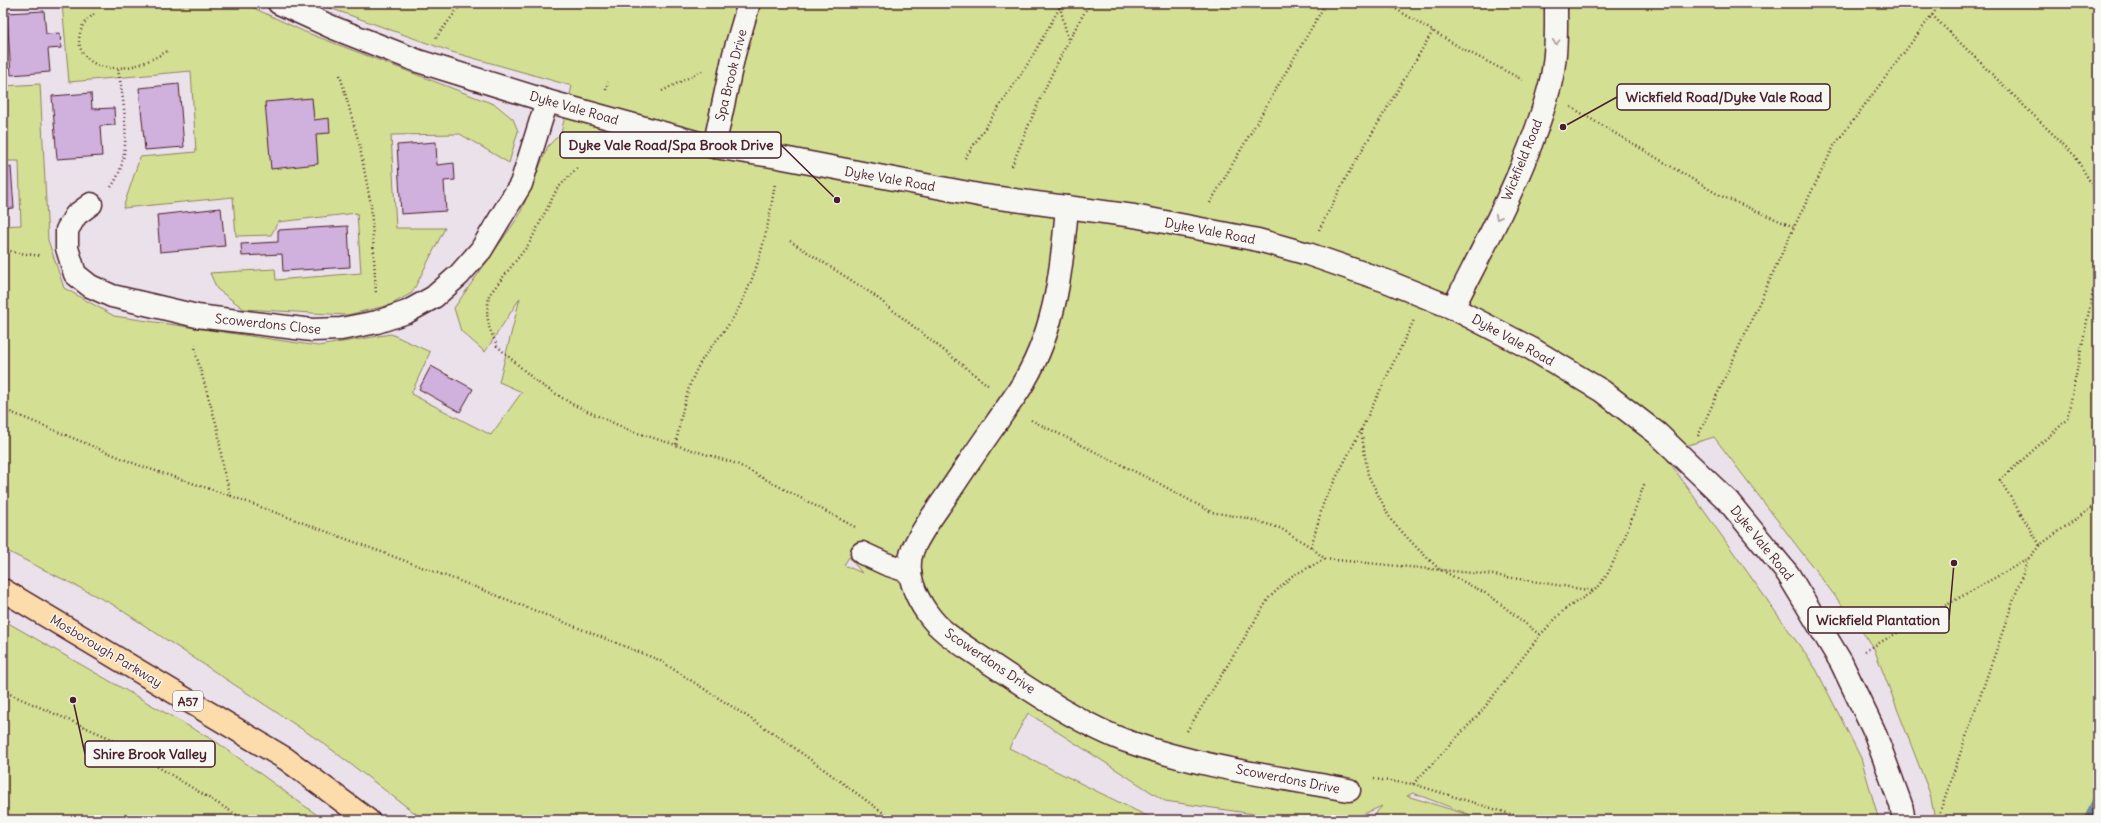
<svg xmlns="http://www.w3.org/2000/svg" width="2101" height="823" font-family="Delius,sans-serif">
  <style>
    .green { fill: #d3e093; stroke: #8e805f; fill-rule: evenodd }
    .lines { fill: none; stroke-linecap: round; stroke-linejoin: round }
    .stream { stroke: #6f8c9b; stroke-width: 9 }
    .building { fill: #d0b0dc; stroke: #4a1f2b }
    .minor-casing { stroke: #4a1f2b; stroke-width: 25 }
    .highway-casing { stroke: #4a1f2b; stroke-width: 25 }
    .path { stroke: #4a1f2b; stroke-width: 2.5; stroke-dasharray: 1 3; stroke-linecap: butt }
    .minor { stroke: #f6f6f2; stroke-width: 22 }
    .highway { stroke: #fcdcab; stroke-width: 22 }
    .oneway { stroke: #a99598 }
    .labels { text-anchor: middle; dominant-baseline: central; stroke-width: 3; stroke-linejoin: round; paint-order: stroke }
    .shield { fill: #f6f6f2; stroke: #7e6067; stroke-width: 1 }
    .shield-label { font-size: 12px; font-weight: bold; fill: #4a1f2b }
    .street-label { font-size: 13px; fill: #4a1f2b; stroke: #f6f6f2 }
    .leader { fill: none; stroke: #4a1f2b; stroke-width: 1.5 }
    .callout-dot { fill: #4a1f2b; stroke: #f6f6f2; stroke-width: 1.5 }
    .callout { fill: #f6f6f2; stroke: #4a1f2b; stroke-width: 1.5 }
    .callout-label { font-size: 14px; text-anchor: middle; font-weight: bold; fill: #4a1f2b }
  </style>
  <rect width="100%" height="100%" fill="#ebe1eb"/>
  <filter id="ink" filterUnits="userSpaceOnUse"><feTurbulence type="fractalNoise" baseFrequency=".025" numOctaves="2"/><feDisplacementMap in="SourceGraphic" scale="8" xChannelSelector="R" yChannelSelector="G"/><feConvolveMatrix kernelMatrix="1 2 1 2 8 2 1 2 1" color-interpolation-filters="sRGB"/></filter>
  <g filter="url(#ink)">
    <g class="green">
      <polygon points="62,3 243,3 305,32 496,105 513,119 518,131 509,163 460,134 391,135 396,228 445,228 412,293 390,305 347,315 244,309 217,289 210,273 275,269 276,280 361,273 357,213 278,222 271,235 236,236 233,197 123,208 140,157 196,152 191,71 69,82"/>
      <path d="M316,3h1782v817h-163l-5,-26 -57,-148 -159,-209 -51,16 153,216 45,89 18,62h-509l12,-14 -32,14h-55l-130,-19 -137,-88 -19,35 142,70 12,2h-739l-101,-77 -211,-139 -109,-55v-323l18,-1 -2,-64h-16v-75l37,-2 8,156 16,48 50,28 204,30 73,-12 39,18 -19,42 80,41 31,-43 -23,-10 21,-84 -35,54 -24,-21 -7,-23 65,-92 29,-70 13,-13 11,-47 -120,-34zM849,557l13,16 -18,-8zM1413,793l58,22 1,1 -65,-20z"/>
      <polygon points="3,620 218,743 324,820 3,820"/>
    </g>
    <g class="lines">
      <polyline class="stream" points="2088,820 2098,797"/>
    </g>
    <g class="building">
      <polygon points="44,11 46,34 60,33 61,48 48,49 50,72 11,75 7,13"/>
      <polygon points="179,84 184,147 145,150 139,88"/>
      <polygon points="91,93 92,109 114,108 115,125 100,126 102,156 57,159 52,96"/>
      <polygon points="312,98 314,120 329,118 330,133 316,134 318,164 271,169 265,102"/>
      <polygon points="436,142 437,165 454,163 455,180 444,181 446,211 401,214 397,145"/>
      <polygon points="11,167 14,208 3,209 3,168"/>
      <polygon points="221,208 225,246 160,252 157,215"/>
      <polygon points="348,226 350,267 283,271 282,254 242,256 241,244 278,242 278,230"/>
      <polygon points="431,366 473,389 460,412 419,389"/>
    </g>
    <g class="lines">
      <defs>
        <g id="minor">
          <polyline points="279,3 334,28 418,61 547,101 714,147 778,157 984,196 1134,216 1258,240 1308,254 1386,281 1453,308 1532,349 1602,391 1658,434 1728,501 1788,574 1841,662 1874,731 1901,805 1904,820"/>
          <polyline points="714,147 734,54 749,3"/>
          <polyline points="91,204 76,215 67,230 67,248 75,274 90,286 112,296 197,316 312,330 341,329 377,322 407,312 434,297 459,275 481,250 521,184 547,101"/>
          <path d="M1067,207c-5,60 -11,120 -42,173 -8,15 -19,28 -28,42 -18,25 -35,51 -52,76 -11,16 -24,33 -32,51 -9,22 2,47 15,65 14,20 37,32 57,46 42,28 96,65 144,82 71,25 147,35 220,48"/>
          <path d="M1453,308c36,-72 77,-145 97,-223 7,-27 6,-55 6,-82"/>
          <polyline points="862,553 886,564 910,572"/>
        </g>
        <polyline id="highway" points="3,590 286,759 368,820"/>
      </defs>
      <use href="#minor" class="minor-casing"/>
      <use href="#highway" class="highway-casing"/>
      <g class="path">
        <polyline points="1059,3 1068,39"/>
        <polyline points="1386,3 1461,48 1523,80"/>
        <path d="M94,14c-3,3 -9,7 -11,11 -13,27 9,44 34,43 18,0 37,-9 52,-18"/>
        <polyline points="1932,15 2075,156 2098,195"/>
        <polyline points="436,38 462,3"/>
        <polyline points="340,75 359,143 371,205 376,294"/>
        <polyline points="606,90 608,82"/>
        <polyline points="662,91 702,71"/>
        <polyline points="1571,107 1719,195 1794,227"/>
        <polyline points="965,158 1029,62 1060,7"/>
        <path d="M1012,166c22,-56 47,-111 78,-163"/>
        <polyline points="577,168 557,189 529,244 489,295 487,314 489,327 497,346 537,382 572,404 631,431 737,464 855,527"/>
        <path d="M111,187c23,-30 13,-84 7,-118"/>
        <polyline points="1210,203 1326,3"/>
        <polyline points="1319,230 1349,172 1433,31"/>
        <polyline points="790,241 871,293 989,386"/>
        <polyline points="3,248 13,252 41,256"/>
        <polyline points="196,344 195,351 218,430 223,469 231,496"/>
        <polyline points="3,409 138,465 231,496 478,588 659,660 781,738 893,820"/>
        <polyline points="1031,420 1160,484 1211,512 1246,518 1280,528 1311,547 1325,559 1494,575 1594,591"/>
        <polyline points="1361,430 1368,475 1391,520 1419,550 1439,569 1489,595 1540,635"/>
        <polyline points="1698,436 1794,227 1834,146 1941,3"/>
        <path d="M676,444c5,-28 10,-56 24,-81 11,-18 26,-32 36,-50 23,-41 32,-84 39,-130"/>
        <polyline points="2040,545 2000,480 2067,420 2098,266"/>
        <polyline points="1311,547 1324,501 1361,430 1414,320"/>
        <polyline points="1865,651 2028,559 2040,545 2098,503"/>
        <polyline points="3,691 114,740 245,820"/>
        <polyline points="1187,731 1269,598 1292,576 1325,559"/>
        <polyline points="1374,779 1413,784 1530,820"/>
        <polyline points="1413,784 1481,712 1540,635 1565,609 1594,591 1607,575 1623,542 1645,482"/>
        <polyline points="293,820 296,816"/>
        <polyline points="1937,820 2028,559"/>
      </g>
      <use href="#minor" class="minor"/>
      <use href="#highway" class="highway"/>
    </g>
    <defs><path id="oneway-chevron" d="M-2-3.5L2.5 0L-2 3.5" fill="none" stroke-width="1.6" stroke-linecap="round" stroke-linejoin="round"/></defs>
    <g class="oneway">
      <use href="#oneway-chevron" transform="translate(1556 42) rotate(93)"/>
      <use href="#oneway-chevron" transform="translate(1498 217) rotate(116)"/>
    </g>
  </g>
  <g class="labels">
    <rect class="shield" x="173" y="691" width="30" height="20" rx="3"/>
    <g class="shield-label">
      <text x="188" y="701">A57</text>
    </g>
    <g class="street-label">
      <text transform="translate(731 75) rotate(-76)">Spa Brook Drive</text>
      <text transform="translate(574 108) rotate(16)">Dyke Vale Road</text>
      <text transform="translate(1522 160) rotate(-68)">Wickfield Road</text>
      <text transform="translate(890 179) rotate(10)">Dyke Vale Road</text>
      <text transform="translate(1210 231) rotate(11)">Dyke Vale Road</text>
      <text transform="translate(268 324) rotate(6)">Scowerdons Close</text>
      <text transform="translate(1513 340) rotate(29)">Dyke Vale Road</text>
      <text transform="translate(1762 543) rotate(51)">Dyke Vale Road</text>
      <text transform="translate(106 651) rotate(31)">Mosborough Parkway</text>
      <text transform="translate(990 661) rotate(34)">Scowerdons Drive</text>
      <text transform="translate(1288 779) rotate(11)">Scowerdons Drive</text>
    </g>
  </g>
  <path class="leader" d="M1563 127L1617 97M837 200L781 145M1954 563L1949 620M73 700L85 754"/>
  <g class="callout-dot">
    <circle cx="1563" cy="127" r="4"/>
    <circle cx="837" cy="200" r="4"/>
    <circle cx="1954" cy="563" r="4"/>
    <circle cx="73" cy="700" r="4"/>
  </g>
  <g class="callout">
    <rect x="1617" y="84" width="213" height="26" rx="4"/>
    <rect x="560" y="132" width="221" height="26" rx="4"/>
    <rect x="1808" y="607" width="141" height="26" rx="4"/>
    <rect x="85" y="741" width="130" height="26" rx="4"/>
  </g>
  <g class="callout-label">
    <text x="1724" y="102">Wickfield Road/Dyke Vale Road</text>
    <text x="671" y="150">Dyke Vale Road/Spa Brook Drive</text>
    <text x="1878" y="625">Wickfield Plantation</text>
    <text x="150" y="759">Shire Brook Valley</text>
  </g>
  <rect width="2101" height="823" fill="none" stroke="#f6f6f2" stroke-width="16"/>
  <rect x="8" y="8" width="2085" height="807" fill="none" stroke="#4a1f2b" stroke-width="1.5" filter="url(#ink)"/>
</svg>
